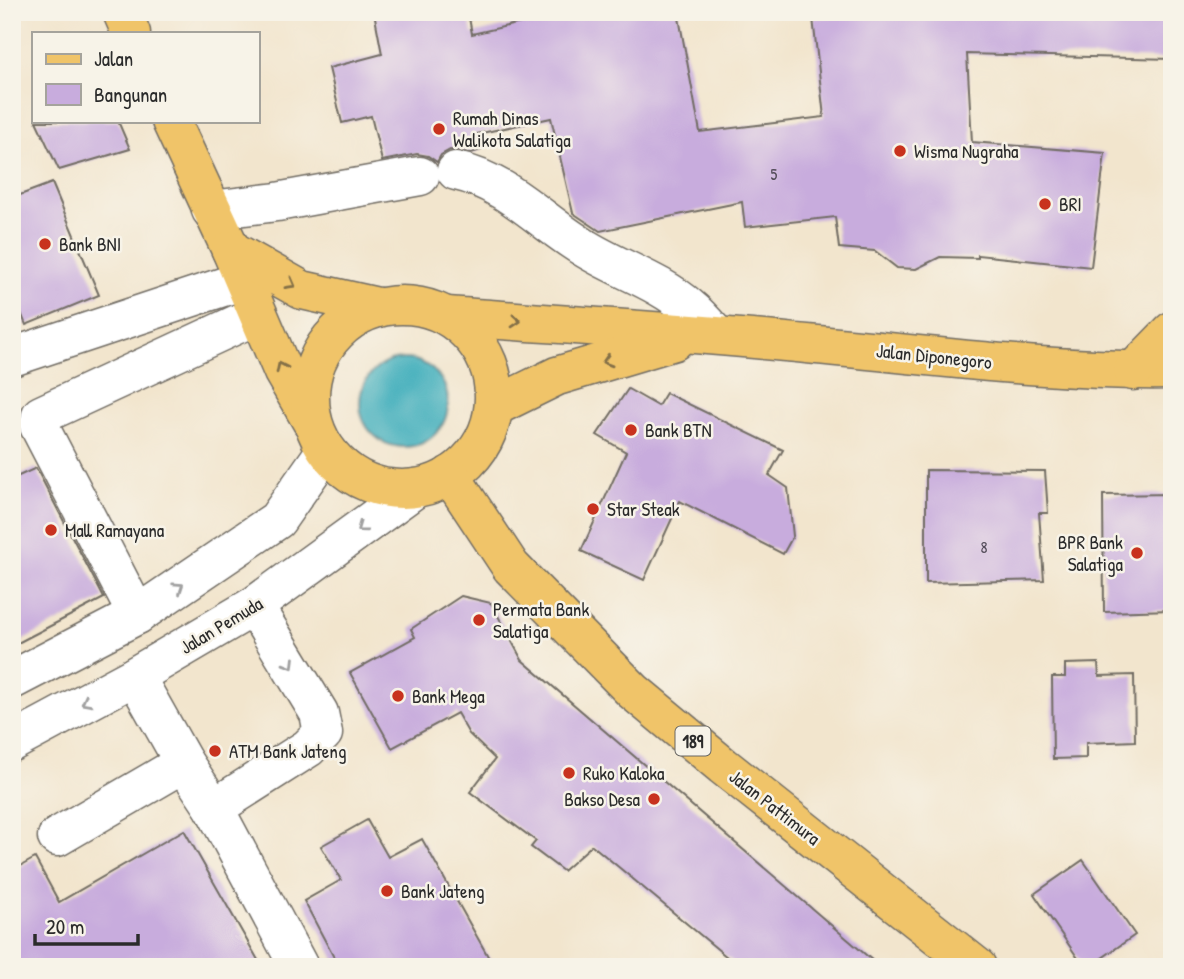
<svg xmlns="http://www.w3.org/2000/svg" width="1184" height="979" font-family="'Patrick Hand',sans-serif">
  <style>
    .water { fill: #3faebc; stroke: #356c74; stroke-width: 2 }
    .building { fill: #c8acdd }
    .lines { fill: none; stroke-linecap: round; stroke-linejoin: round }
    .minor-casing { stroke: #716c64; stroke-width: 41 }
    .major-casing { stroke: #716c64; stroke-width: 41 }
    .minor { stroke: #fff; stroke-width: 38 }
    .major { stroke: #f0c469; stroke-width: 38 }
    .oneway { stroke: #847047 }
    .oneway2 { stroke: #a0a0a0 }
    .poi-dot { fill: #c8321e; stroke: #f7f3e8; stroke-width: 2.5 }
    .labels { text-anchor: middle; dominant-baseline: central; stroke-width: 5; stroke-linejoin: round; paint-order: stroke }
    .number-label { font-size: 16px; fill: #524b58 }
    .shield { fill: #f7f3e8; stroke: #686764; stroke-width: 2 }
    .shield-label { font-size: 18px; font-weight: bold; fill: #2b2b2b }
    .poi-label { font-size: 19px; fill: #2b2b2b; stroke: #f7f3e8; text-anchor: start }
    .street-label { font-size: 19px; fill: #2b2b2b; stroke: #f7f3e8 }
  </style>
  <rect width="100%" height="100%" fill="#f7f3e8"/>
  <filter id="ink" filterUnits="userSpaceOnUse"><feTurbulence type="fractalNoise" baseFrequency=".0143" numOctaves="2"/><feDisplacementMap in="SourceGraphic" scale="14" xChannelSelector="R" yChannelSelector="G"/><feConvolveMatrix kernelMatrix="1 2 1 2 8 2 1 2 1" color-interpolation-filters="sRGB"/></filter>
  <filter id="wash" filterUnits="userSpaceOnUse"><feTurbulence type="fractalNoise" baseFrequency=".00686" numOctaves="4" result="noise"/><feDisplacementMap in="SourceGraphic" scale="28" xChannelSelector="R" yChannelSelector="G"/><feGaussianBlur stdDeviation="1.57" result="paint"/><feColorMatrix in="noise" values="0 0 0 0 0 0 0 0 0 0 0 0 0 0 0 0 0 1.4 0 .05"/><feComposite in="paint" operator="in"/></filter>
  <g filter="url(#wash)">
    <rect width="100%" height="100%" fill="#f2e5cd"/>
    <circle class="water" cx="404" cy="403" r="44"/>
    <g id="blocks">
      <g class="building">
        <polygon points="374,12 468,12 472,34 569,12 678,12 700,132 824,117 813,18 886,12 1172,12 1172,59 967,54 972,142 1105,153 1091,267 978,255 978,258 940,257 916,269 897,268 875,251 839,248 835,217 745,227 742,202 600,231 573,213 551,118 477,134 481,150 471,153 450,150 441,155 437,162 428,156 417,154 382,161 371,116 342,123 329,68 382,54"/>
        <polygon points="36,121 118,121 130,149 59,170"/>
        <polygon points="52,183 99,295 26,325 12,290 12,198"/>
        <polygon points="628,389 658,406 666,393 783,450 769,475 788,488 793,536 783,554 680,501 644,580 581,551 626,452 597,435"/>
        <polygon points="36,468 104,598 12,646 12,479"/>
        <polygon points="926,470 1045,471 1048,513 1039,513 1044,580 926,583"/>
        <polygon points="1172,494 1172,610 1104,612 1103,495"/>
        <polygon points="461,596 491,603 522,660 880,967 739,967 592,845 563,871 531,847 536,841 470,792 495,759 469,734 457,713 392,748 350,673 415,637 411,629"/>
        <polygon points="1098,663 1099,676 1134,675 1135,741 1086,743 1086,758 1053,759 1052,677 1065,677 1065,664"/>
        <polygon points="367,820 388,857 422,839 494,967 339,967 304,901 341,880 321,846"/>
        <polygon points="184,830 262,967 12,967 12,871 35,858 59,902"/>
        <polygon points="1083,860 1135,935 1089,967 1084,967 1034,894"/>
      </g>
    </g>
  </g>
  <g filter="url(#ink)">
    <use href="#blocks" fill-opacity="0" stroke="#716c64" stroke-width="2"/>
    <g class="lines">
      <defs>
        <g id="minor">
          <path d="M456,171c51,11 84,50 127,76 35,22 76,34 107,61 10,8 18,18 26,27"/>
          <polyline points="211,210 277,202 420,176"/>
          <polyline points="12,357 244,280"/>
          <polyline points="137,615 39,426 41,415 257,315"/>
          <polyline points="135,676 184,763 214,808 299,967"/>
          <polyline points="12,680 137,615 277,520 326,450"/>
          <polyline points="12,742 135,676 254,606 416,488"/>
          <polyline points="214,808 308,748 323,733 319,713 254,606"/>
          <polyline points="57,837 184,763"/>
        </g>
        <g id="major">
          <polyline points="122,12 131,33"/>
          <polyline points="171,121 231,250 283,372 312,422"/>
          <polyline points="231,250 302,290 378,307"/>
          <circle cx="402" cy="397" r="92"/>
          <path d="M447,316c120,9 240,16 360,28 121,11 243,28 365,26"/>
          <polyline points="1133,371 1172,331"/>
          <polyline points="494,407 557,376 674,341"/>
          <polyline points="450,475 511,567 633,691 723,766 977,967"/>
        </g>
      </defs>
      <use href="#minor" class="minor-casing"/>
      <use href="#major" class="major-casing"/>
      <use href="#minor" class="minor"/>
      <use href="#major" class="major"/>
    </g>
    <defs><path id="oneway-chevron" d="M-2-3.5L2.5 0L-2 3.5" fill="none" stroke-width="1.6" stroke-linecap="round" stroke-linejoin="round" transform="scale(1.75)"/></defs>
    <g class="oneway">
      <use href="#oneway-chevron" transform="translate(291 284) rotate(29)"/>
      <use href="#oneway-chevron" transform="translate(516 321) rotate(4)"/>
      <use href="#oneway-chevron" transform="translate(607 361) rotate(163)"/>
      <use href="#oneway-chevron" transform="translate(281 367) rotate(-116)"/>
    </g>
    <g class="oneway2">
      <use href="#oneway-chevron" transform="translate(361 528) rotate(144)"/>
      <use href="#oneway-chevron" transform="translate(179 587) rotate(-34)"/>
      <use href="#oneway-chevron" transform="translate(290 664) rotate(59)"/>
      <use href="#oneway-chevron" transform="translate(86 702) rotate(152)"/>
    </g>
  </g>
  <g class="poi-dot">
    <circle cx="439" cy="129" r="7"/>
    <circle cx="900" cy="151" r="7"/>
    <circle cx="1045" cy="204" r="7"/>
    <circle cx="45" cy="244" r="7"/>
    <circle cx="631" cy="430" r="7"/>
    <circle cx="593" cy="509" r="7"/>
    <circle cx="51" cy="530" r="7"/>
    <circle cx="1137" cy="553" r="7"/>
    <circle cx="479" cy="620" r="7"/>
    <circle cx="398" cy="696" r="7"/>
    <circle cx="215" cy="751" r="7"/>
    <circle cx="569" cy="773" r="7"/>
    <circle cx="654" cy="799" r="7"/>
    <circle cx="387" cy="891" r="7"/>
  </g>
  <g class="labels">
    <g class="number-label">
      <text x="774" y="174">5</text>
      <text x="984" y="547">8</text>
    </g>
    <rect class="shield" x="675.5" y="726.5" width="35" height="29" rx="5"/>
    <g class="shield-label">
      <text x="693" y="741">189</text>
    </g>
    <g class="poi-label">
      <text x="453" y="118">Rumah Dinas<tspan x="453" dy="22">Walikota Salatiga</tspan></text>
      <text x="914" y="151">Wisma Nugraha</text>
      <text x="1059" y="204">BRI</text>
      <text x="59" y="244">Bank BNI</text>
      <text x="645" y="430">Bank BTN</text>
      <text x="607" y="509">Star Steak</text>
      <text x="65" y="530">Mall Ramayana</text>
      <text x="1123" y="542" text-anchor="end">BPR Bank<tspan x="1123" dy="22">Salatiga</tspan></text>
      <text x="493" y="609">Permata Bank<tspan x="493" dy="22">Salatiga</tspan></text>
      <text x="412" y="696">Bank Mega</text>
      <text x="229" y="751">ATM Bank Jateng</text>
      <text x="583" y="773">Ruko Kaloka</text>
      <text x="640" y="799" text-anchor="end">Bakso Desa</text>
      <text x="401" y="891">Bank Jateng</text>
    </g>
    <g class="street-label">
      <text transform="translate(934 356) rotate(6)">Jalan Diponegoro</text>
      <text transform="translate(221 625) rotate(-31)">Jalan Pemuda</text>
      <text transform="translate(775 807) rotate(38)">Jalan Pattimura</text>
    </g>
  </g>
  <rect width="1184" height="979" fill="none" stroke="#f7f3e8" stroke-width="42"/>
  <rect x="32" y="32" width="228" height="91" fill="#f7f3e8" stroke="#a5a39c" stroke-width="2"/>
  <rect x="46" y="54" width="35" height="10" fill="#f0c469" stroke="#a5a39c" stroke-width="2"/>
  <text x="94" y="66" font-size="21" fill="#2b2b2b">Jalan</text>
  <rect x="46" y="84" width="35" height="21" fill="#c8acdd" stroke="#a5a39c" stroke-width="2"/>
  <text x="94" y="102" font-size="21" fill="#2b2b2b">Bangunan</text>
  <path d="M35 934v10h103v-10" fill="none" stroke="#2b2b2b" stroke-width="3.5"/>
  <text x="46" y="934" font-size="21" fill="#2b2b2b" stroke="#f7f3e8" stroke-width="5" paint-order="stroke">20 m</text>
</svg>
